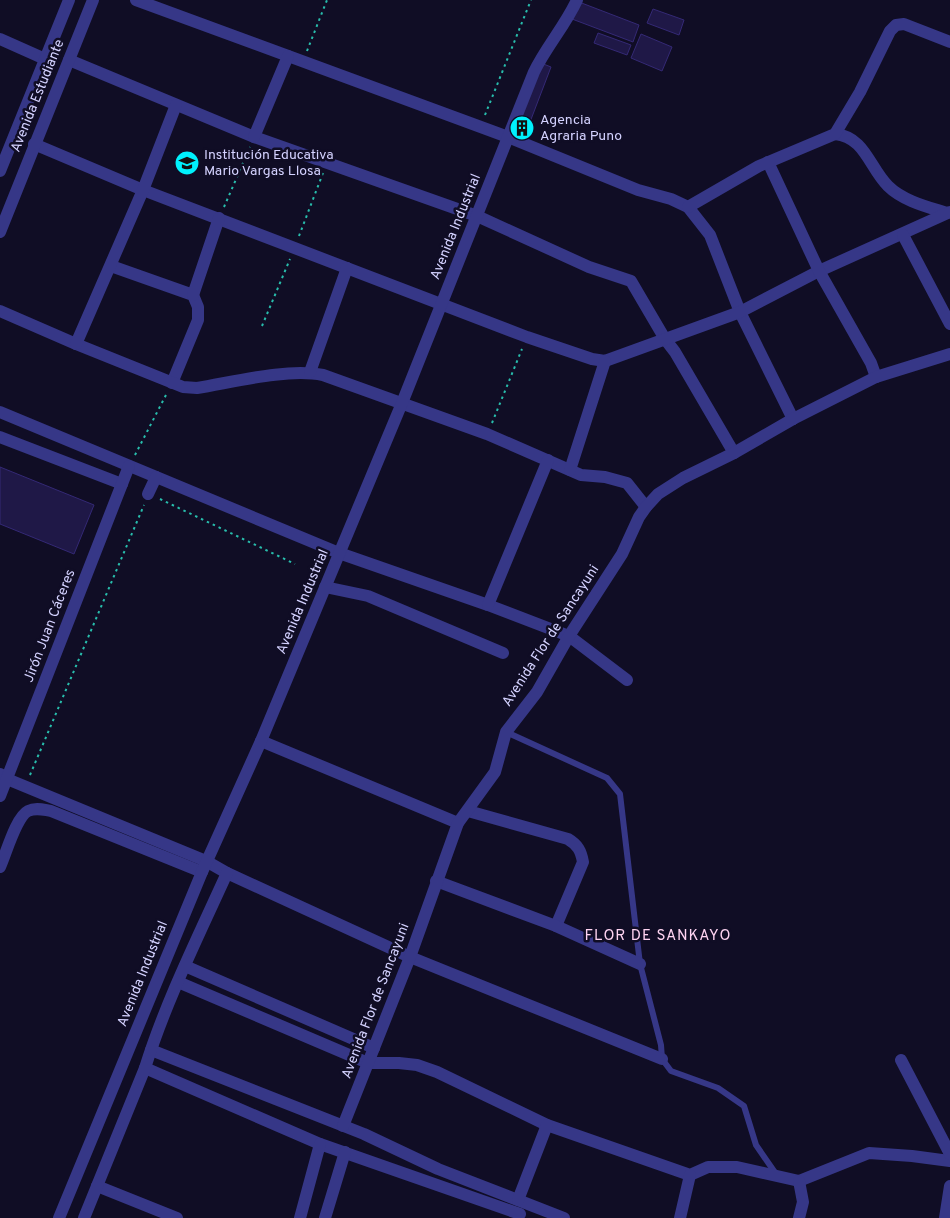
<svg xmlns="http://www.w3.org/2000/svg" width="950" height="1218" font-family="Overpass,sans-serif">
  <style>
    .building { fill: #1f1847; stroke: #342975 }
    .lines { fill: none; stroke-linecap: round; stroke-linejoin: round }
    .path { stroke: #28bdac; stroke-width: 2; stroke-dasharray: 2.5 4; stroke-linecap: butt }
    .service { stroke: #363787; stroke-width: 6 }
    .minor { stroke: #363787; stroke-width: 12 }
    .tertiary { stroke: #363787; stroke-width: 12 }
    .labels { text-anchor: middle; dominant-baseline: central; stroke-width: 5; stroke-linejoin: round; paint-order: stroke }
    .street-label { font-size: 14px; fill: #d4d2ff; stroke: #100d25 }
    .poi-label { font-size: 14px; fill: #d4d2ff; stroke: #100d25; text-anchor: start }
    .neighbourhood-label { font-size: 15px; letter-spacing: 1px; fill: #ffd4f2; stroke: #100d25 }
  </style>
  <rect width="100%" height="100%" fill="#100d25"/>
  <g class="building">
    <polygon points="579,2 639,25 633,42 572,19"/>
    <polygon points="653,9 684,20 679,35 647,23"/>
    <polygon points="598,33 631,45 627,55 594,43"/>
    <polygon points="641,34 672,47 662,71 631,58"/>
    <polygon points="541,63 551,67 530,122 520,119"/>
    <polygon points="519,118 530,122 524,137 513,133"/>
    <polygon points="0,467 94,505 74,554 0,524"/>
  </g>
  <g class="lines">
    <g class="path">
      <polyline points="307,51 327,0"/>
      <polyline points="485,115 531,0"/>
      <polyline points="224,207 250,147"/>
      <polyline points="299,236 323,173"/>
      <polyline points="262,326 290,259"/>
      <polyline points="492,423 522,349"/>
      <polyline points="135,455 167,393"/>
      <polyline points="160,499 295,564"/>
      <polyline points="30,775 144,505"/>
    </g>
    <polyline class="service" points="506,732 607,778 620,794 640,964 661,1045 662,1059 671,1071 718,1088 744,1106 756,1145 776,1174"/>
    <g class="minor">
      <polyline points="136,0 508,137 638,190 671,199 688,207 710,235 740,312 793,419"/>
      <polyline points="0,39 45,59"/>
      <polyline points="69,60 254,137 477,216 589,267 631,281 665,339 675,352 734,453"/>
      <path d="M835,134c30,3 34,33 53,52 15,15 40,21 59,27"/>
      <polyline points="254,137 288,56"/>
      <polyline points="34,144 143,190 527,337 592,359 605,361 740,312 819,271 950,212"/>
      <polyline points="768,162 819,271 871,363 876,377"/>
      <polyline points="688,207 759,166 835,134 860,92 890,31 896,25 904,24 950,42"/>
      <polyline points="903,235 950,324"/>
      <polyline points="111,266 193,295 198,307 198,320 172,383"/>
      <polyline points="193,295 219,218"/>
      <path d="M0,311l76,33 107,43 14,1c37,-6 90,-20 126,-13l164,59 94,41 24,2 22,6 19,24"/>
      <polyline points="76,344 143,190 176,105"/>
      <polyline points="310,372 347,268"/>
      <polyline points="0,412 339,553 488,605 569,636 627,680"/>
      <polyline points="0,437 122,484"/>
      <polyline points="570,470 605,361"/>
      <polyline points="148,494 156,477"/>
      <polyline points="325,587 368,596 503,653"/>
      <polyline points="488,605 548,460"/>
      <polyline points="261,741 458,823"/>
      <polyline points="0,774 7,779 206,861 227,873 410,957 662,1059"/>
      <polyline points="0,796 129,466"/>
      <path d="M468,811l100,28c10,6 13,12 15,23l-27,64"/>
      <path d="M0,867c6,-13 16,-50 28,-56 8,-4 16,-1 23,0l151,61"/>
      <polyline points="436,881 556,926 640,964"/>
      <polyline points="185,966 374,1048"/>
      <polyline points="178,982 368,1063 399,1063 417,1065 437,1072 547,1125 690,1175 708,1167 737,1167 799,1181 869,1153 912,1156 950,1161"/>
      <polyline points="151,1050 364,1134 438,1169 564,1218"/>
      <polyline points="901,1060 950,1154"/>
      <polyline points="145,1068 320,1144 520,1214"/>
      <polyline points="343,1126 410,957 458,823 495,772 506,732 537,692 569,636 622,554 639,517 646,507 658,494 683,478 734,453 793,419 876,377 950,354"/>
      <polyline points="97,1186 177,1218"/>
      <polyline points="518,1200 547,1125"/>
      <path d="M59,1218l143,-346 59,-131 141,-338 132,-331c12,-25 31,-46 43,-72"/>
      <path d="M84,1218l61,-150c21,-67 53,-131 82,-195"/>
      <polyline points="300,1218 320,1144"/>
      <polyline points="325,1218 345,1152"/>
      <polyline points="680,1218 690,1175"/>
      <polyline points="799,1218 803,1202 799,1181"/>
      <polyline points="945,1218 950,1186"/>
    </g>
    <g class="tertiary">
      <polyline points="0,171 69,0"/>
      <polyline points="0,232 93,0"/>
    </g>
  </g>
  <defs>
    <symbol id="building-disc" viewBox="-11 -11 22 22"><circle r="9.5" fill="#00f1fd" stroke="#100d25"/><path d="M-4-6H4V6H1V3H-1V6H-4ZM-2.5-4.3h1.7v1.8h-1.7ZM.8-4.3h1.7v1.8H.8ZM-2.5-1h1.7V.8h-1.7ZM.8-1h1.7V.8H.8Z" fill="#111"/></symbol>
    <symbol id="school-disc" viewBox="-11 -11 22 22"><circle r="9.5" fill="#00f1fd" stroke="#100d25"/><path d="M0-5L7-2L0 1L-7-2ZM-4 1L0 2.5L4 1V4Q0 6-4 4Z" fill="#111"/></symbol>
  </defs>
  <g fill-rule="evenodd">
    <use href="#building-disc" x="508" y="114" width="28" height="28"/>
    <use href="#school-disc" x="173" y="149" width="28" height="28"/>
  </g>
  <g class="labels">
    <g class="street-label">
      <text transform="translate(38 96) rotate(-68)">Avenida Estudiante</text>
      <text transform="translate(456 227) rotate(-68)">Avenida Industrial</text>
      <text transform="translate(303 602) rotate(-67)">Avenida Industrial</text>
      <text transform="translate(50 626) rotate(-69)">Jirón Juan Cáceres</text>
      <text transform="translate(551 636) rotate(-57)">Avenida Flor de Sancayuni</text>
      <text transform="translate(143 974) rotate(-68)">Avenida Industrial</text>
      <text transform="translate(376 1001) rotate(-69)">Avenida Flor de Sancayuni</text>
    </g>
    <g class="poi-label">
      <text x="540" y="120">Agencia<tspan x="540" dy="16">Agraria Puno</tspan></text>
      <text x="204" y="155">Institución Educativa<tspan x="204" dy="16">Mario Vargas Llosa</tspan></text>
    </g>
    <g class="neighbourhood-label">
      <text x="658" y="936">FLOR DE SANKAYO</text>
    </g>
  </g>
</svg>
